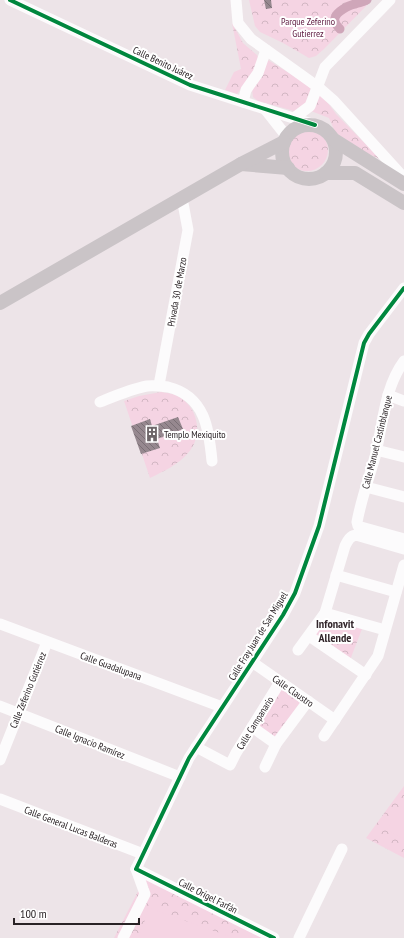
<svg xmlns="http://www.w3.org/2000/svg" width="404" height="938" font-family="'PT Sans Narrow',sans-serif">
  <style>
    .park { fill: url(#park-crowns) }
    .pitch { fill: #f5d4e3 }
    .lines { fill: none; stroke-linecap: round; stroke-linejoin: round }
    .canal { stroke: #cfa6b9; stroke-width: 9 }
    .building { fill: url(#building-back-hatch) }
    .minor { stroke: #fcfbfc; stroke-width: 11 }
    .major { stroke: #cac4c7; stroke-width: 14 }
    .cycleway-casing { stroke: #fff; stroke-width: 6 }
    .cycleway { stroke: #00873e; stroke-width: 4 }
    .labels { text-anchor: middle; dominant-baseline: central; stroke-width: 4; stroke-linejoin: round; paint-order: stroke }
    .park-label { font-size: 10px; fill: #622045; stroke: #fff }
    .street-label { font-size: 10px; fill: #292225; stroke: #fff }
    .poi-label { font-size: 10px; fill: #292225; stroke: #fff; text-anchor: start }
    .quarter-label { font-size: 12px; font-weight: bold; fill: #32262b; stroke: #fff }
  </style>
  <defs>
    <pattern id="park-crowns" width="20" height="18" patternUnits="userSpaceOnUse"><rect width="20" height="18" fill="#f5d4e3"/><path d="M2 6a3 3 0 1 1 6 0M12 15a3 3 0 1 1 6 0" fill="none" stroke="#d2b6c3"/></pattern>
    <pattern id="building-back-hatch" width="6" height="6" patternUnits="userSpaceOnUse"><rect width="6" height="6" fill="#96888f"/><path d="M-1 5l2 2M0 0l6 6M5-1l2 2" fill="none" stroke="#7a6f75"/></pattern>
  </defs>
  <rect width="100%" height="100%" fill="#ede4e8"/>
  <g class="park">
    <polygon points="249,0 372,0 324,49 316,56 309,58 283,43 260,32 255,26"/>
    <polygon points="232,23 243,43 257,55 259,60 257,67 237,94 225,90 234,72 241,69"/>
    <path d="M268,60l42,26c2,10 -5,21 -12,26l-40,-11 -5,-4 -1,-8z"/>
    <polygon points="322,95 336,114 380,159 355,148 335,132 329,118 311,111 317,96"/>
    <circle cx="307" cy="150" r="21"/>
    <path d="M161,392c7,1 14,2 20,6 18,12 22,39 7,55 -10,12 -24,18 -38,25l-26,-77 15,-5z"/>
    <polygon points="325,617 362,629 350,660 310,634"/>
    <polygon points="281,685 302,701 274,743 253,725"/>
    <polygon points="404,786 404,858 366,838"/>
    <polygon points="147,874 273,938 114,938"/>
  </g>
  <g class="pitch">
    <polygon points="404,803 404,840 387,829"/>
    <polygon points="149,908 234,938 139,938"/>
  </g>
  <g class="lines">
    <path class="canal" d="M340,29c-3,-3 -6,-7 -5,-11 1,-6 14,-13 20,-14 5,-2 7,-1 12,-4"/>
  </g>
  <g class="building">
    <polygon points="264,0 271,0 272,8 266,9"/>
    <polygon points="178,417 183,429 157,439 160,448 141,454 131,426 150,419 152,426"/>
  </g>
  <g class="lines">
    <g class="minor">
      <polyline points="10,0 190,85 315,125"/>
      <polyline points="236,0 238,23 251,39 318,87 334,101 404,178"/>
      <polyline points="243,102 246,90 258,73 266,50"/>
      <polyline points="265,109 287,137"/>
      <polyline points="294,118 310,106 325,67 390,0"/>
      <path d="M404,361c-20,27 -21,64 -29,96 -6,21 -14,43 -18,65l1,4 3,1 43,12"/>
      <polyline points="159,385 188,230 182,198"/>
      <polyline points="388,395 404,401"/>
      <path d="M100,402c15,-6 31,-13 47,-16 7,-1 14,0 21,1 37,9 41,42 44,74"/>
      <polyline points="376,450 404,457"/>
      <polyline points="366,487 404,497"/>
      <polyline points="336,575 396,592"/>
      <polyline points="325,613 385,630"/>
      <polyline points="0,624 222,707"/>
      <polyline points="309,636 366,675"/>
      <path d="M298,650l27,-37 20,-67c3,-6 5,-10 11,-11l48,14"/>
      <polyline points="252,662 335,720"/>
      <polyline points="0,706 180,777"/>
      <polyline points="252,727 276,744"/>
      <polyline points="324,736 378,656 404,565"/>
      <polyline points="196,747 230,765 236,753 280,682"/>
      <polyline points="0,760 47,642"/>
      <polyline points="265,767 276,744 308,701"/>
      <polyline points="0,799 143,854"/>
      <polyline points="136,869 189,758 283,615 295,593 319,526 364,343 369,334 404,288"/>
      <polyline points="136,869 274,938"/>
      <polyline points="123,938 145,894 136,869"/>
      <polyline points="299,938 342,849"/>
    </g>
    <g class="major">
      <circle cx="309" cy="152" r="27"/>
      <polyline points="334,140 404,184"/>
      <polyline points="241,164 288,168"/>
      <polyline points="326,173 355,173 404,203"/>
      <polyline points="0,303 241,164 284,142"/>
    </g>
    <defs>
      <g id="cycleway">
        <polyline points="10,0 190,85 315,125"/>
        <polyline points="274,938 136,869 189,758 283,615 295,593 319,526 364,343 369,334 404,288"/>
      </g>
    </defs>
    <use href="#cycleway" class="cycleway-casing"/>
    <use href="#cycleway" class="cycleway"/>
  </g>
  <defs>
    <symbol id="building-bare" viewBox="-9 -9 18 18"><path d="M-4-6H4V6H1V3H-1V6H-4ZM-2.5-4.3h1.7v1.8h-1.7ZM.8-4.3h1.7v1.8H.8ZM-2.5-1h1.7V.8h-1.7ZM.8-1h1.7V.8H.8Z" fill="#6e6669" stroke="#fff" stroke-width="2.5" paint-order="stroke"/></symbol>
  </defs>
  <g fill-rule="evenodd">
    <use href="#building-bare" x="141" y="423" width="22" height="22"/>
  </g>
  <g class="labels">
    <g class="park-label">
      <text x="308" y="21">Parque Zeferino<tspan x="308" dy="12">Gutierrez</tspan></text>
    </g>
    <g class="street-label">
      <text transform="translate(163 63) rotate(25)">Calle Benito Juárez</text>
      <text transform="translate(177 292) rotate(-80)">Privada 30 de Marzo</text>
      <text transform="translate(377 442) rotate(-76)">Calle Manuel Castinblanque</text>
      <text transform="translate(258 636) rotate(-58)">Calle Fray Juan de San Miguel</text>
      <text transform="translate(111 666) rotate(20)">Calle Guadalupana</text>
      <text transform="translate(28 690) rotate(-68)">Calle Zeferino Gutiérrez</text>
      <text transform="translate(293 691) rotate(35)">Calle Claustro</text>
      <text transform="translate(255 723) rotate(-58)">Calle Campanario</text>
      <text transform="translate(90 742) rotate(22)">Calle Ignacio Ramírez</text>
      <text transform="translate(71 827) rotate(21)">Calle General Lucas Balderas</text>
      <text transform="translate(208 896) rotate(27)">Calle Origel Farfán</text>
    </g>
    <g class="poi-label">
      <text x="164" y="434">Templo Mexiquito</text>
    </g>
    <g class="quarter-label">
      <text x="335" y="623">Infonavit<tspan x="335" dy="14">Allende</tspan></text>
    </g>
  </g>
  <path d="M14 918v6h125v-6" fill="none" stroke="#292225" stroke-width="2"/>
  <text x="20" y="918" font-size="12" fill="#292225" stroke="#ffffff" stroke-width="3" paint-order="stroke">100 m</text>
</svg>
